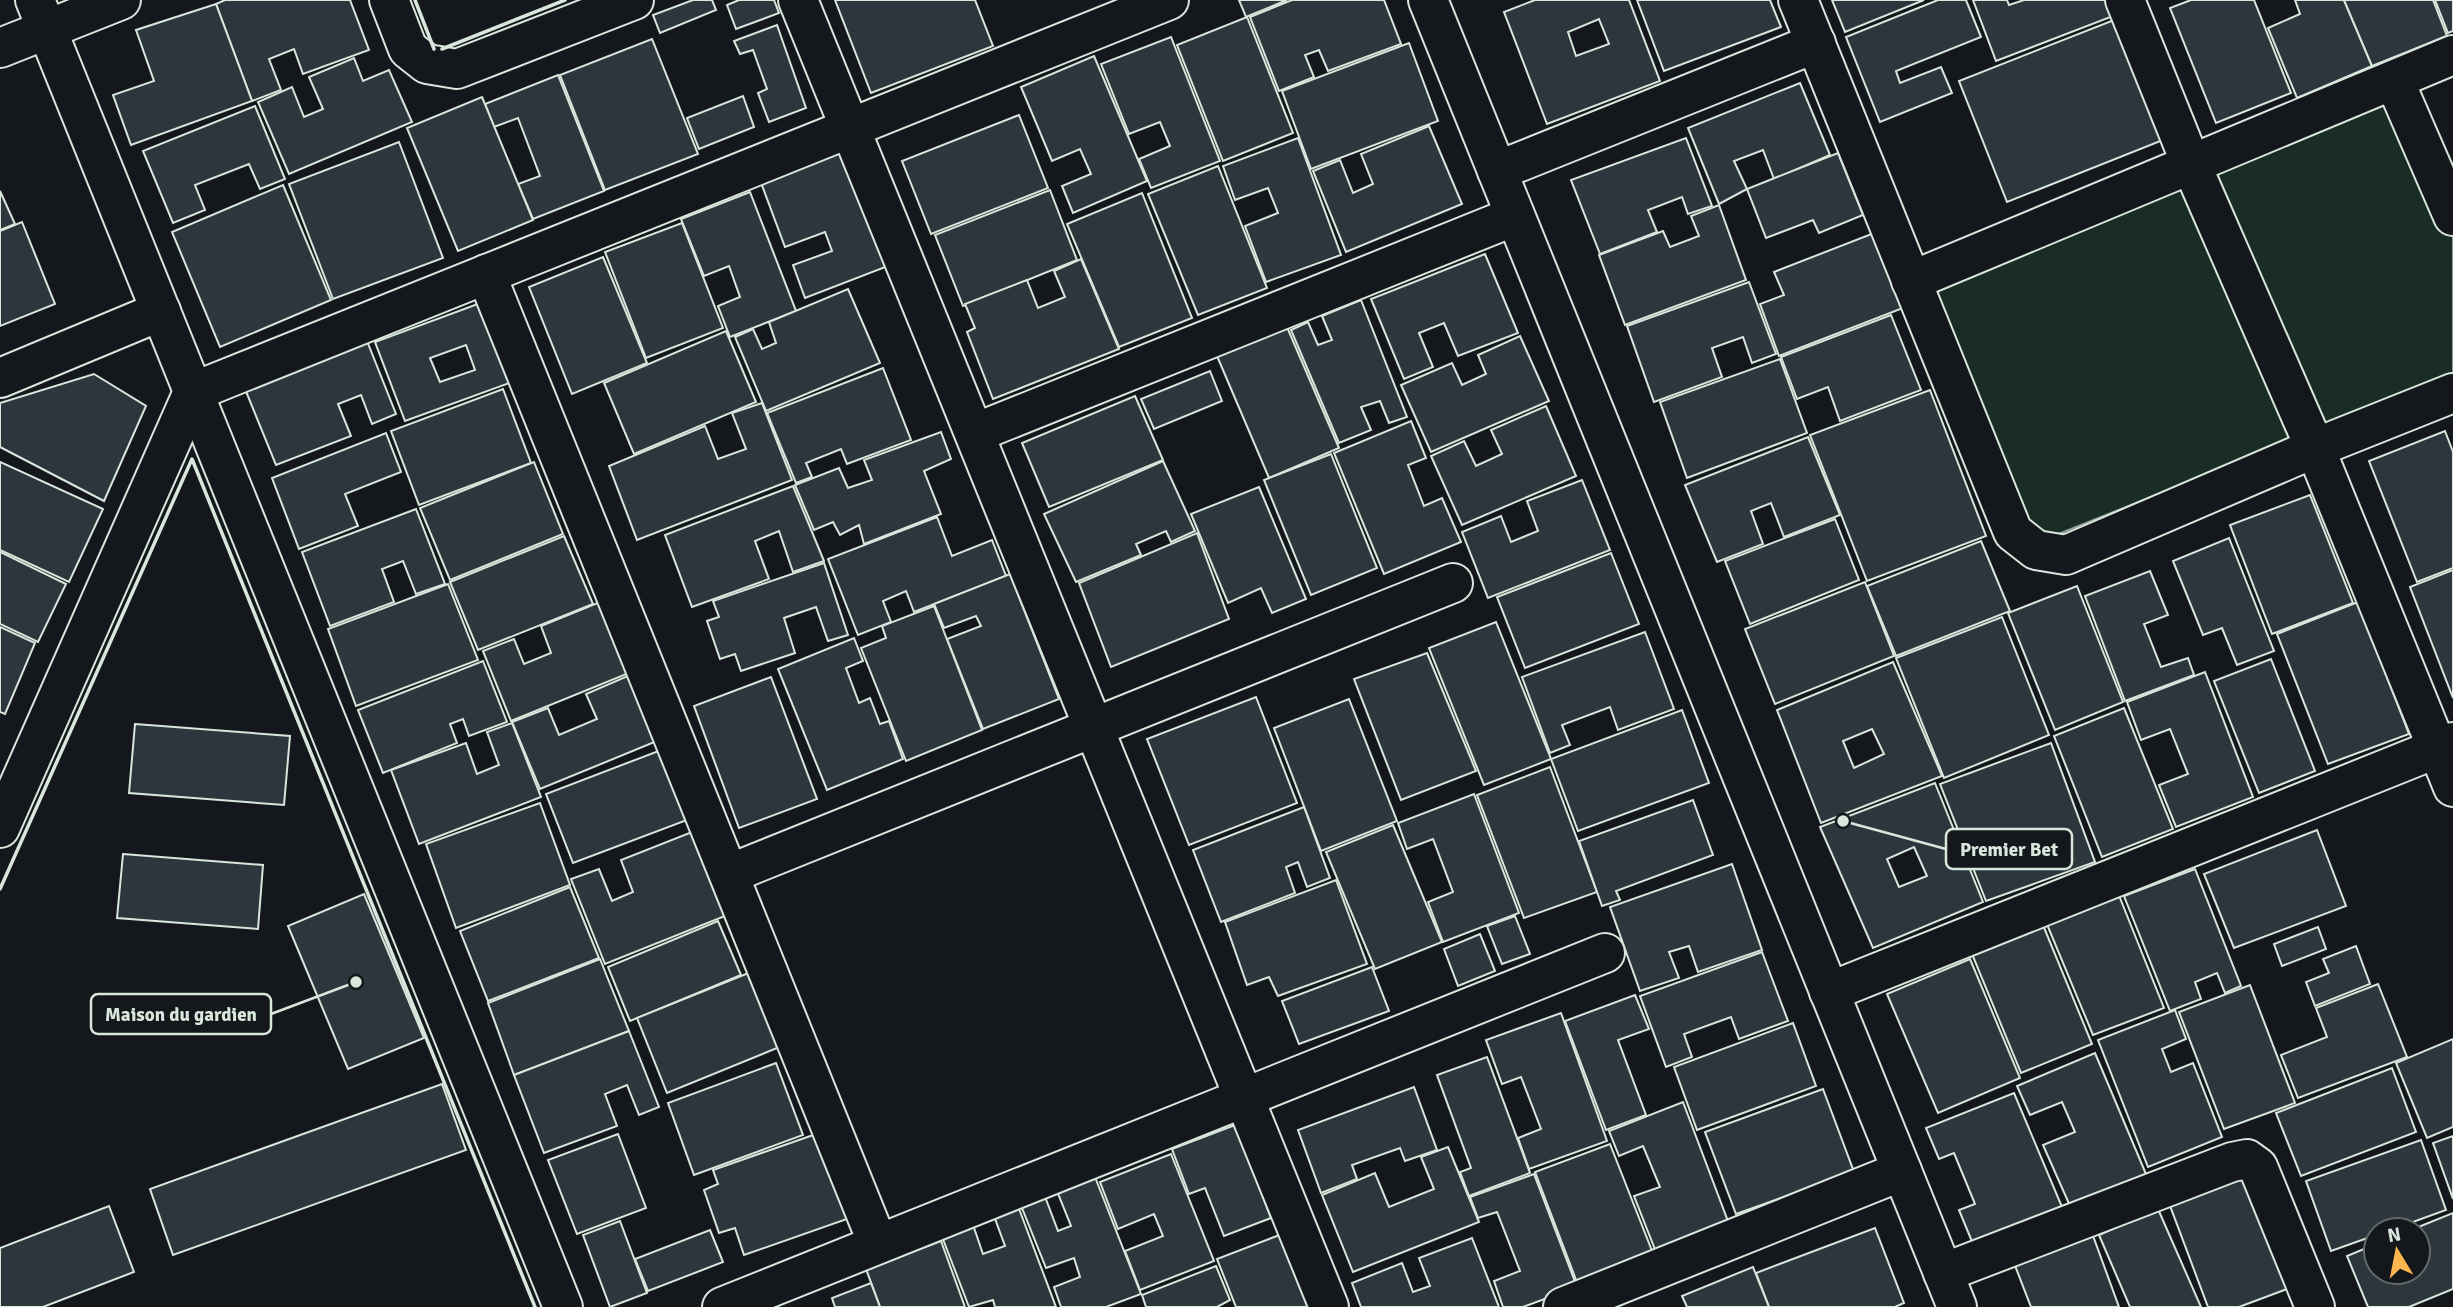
<svg xmlns="http://www.w3.org/2000/svg" width="2453" height="1307" font-family="Signika,sans-serif">
  <style>
    .green { fill: #1a2d24; stroke: #939e99; stroke-width: 2 }
    .building { fill: #2c363c; stroke: #d8e6dc; stroke-width: 2; fill-rule: evenodd }
    .lines { fill: none; stroke-linecap: round; stroke-linejoin: round }
    .minor-casing { stroke: #d8e6dc; stroke-width: 42 }
    .minor { stroke: #14181c; stroke-width: 38 }
    .wall { stroke: #d8e6dc; stroke-width: 3.5 }
    .leader { fill: none; stroke: #d8e6dc; stroke-width: 2.5 }
    .callout-dot { fill: #d8e6dc; stroke: #14181c; stroke-width: 2.5 }
    .callout { fill: #14181c; stroke: #d8e6dc; stroke-width: 2.5 }
    .callout-label { font-size: 19px; text-anchor: middle; font-weight: bold; fill: #d8e6dc }
  </style>
  <rect width="100%" height="100%" fill="#14181c"/>
  <polygon class="green" points="2415,92 2453,185 2453,376 2036,543 1931,285"/>
  <g class="building">
    <polygon points="225,0 350,0 369,50 303,74 294,49 269,59 281,90 252,101 216,4"/>
    <polygon points="693,0 712,0 716,10 660,33 653,15"/>
    <polygon points="739,0 774,0 779,13 736,29 727,5"/>
    <polygon points="835,0 975,0 993,46 871,93"/>
    <polygon points="1239,0 1287,0 1246,17"/>
    <polygon points="1292,0 1384,0 1401,44 1328,71 1319,50 1305,55 1314,77 1279,91 1250,17"/>
    <path d="M1535,0h94l31,81 -113,43 -43,-112zM1599,19l10,25 -33,12 -8,-24z"/>
    <polygon points="1637,0 1770,0 1781,27 1664,71"/>
    <polygon points="1832,0 1924,0 1845,32"/>
    <polygon points="1938,0 1966,0 1981,37 1896,71 1900,83 1941,67 1952,93 1880,122 1846,37"/>
    <polygon points="1973,0 2007,0 2009,5 2024,0 2117,0 2121,13 1996,61"/>
    <polygon points="2191,0 2254,0 2291,93 2216,123 2170,8"/>
    <polygon points="2295,0 2344,0 2372,66 2297,98 2268,28 2300,14"/>
    <polygon points="2344,0 2433,0 2447,36 2372,66"/>
    <polygon points="2435,0 2453,0 2453,31 2448,33"/>
    <polygon points="216,4 252,101 131,145 113,95 154,81 136,30"/>
    <polygon points="1247,17 1293,133 1223,161 1177,45"/>
    <polygon points="2114,20 2163,140 2007,202 1959,81"/>
    <polygon points="777,25 806,108 769,122 758,93 767,89 753,50 740,54 734,41"/>
    <polygon points="1171,37 1220,161 1151,188 1139,159 1170,146 1160,122 1129,134 1101,64"/>
    <polygon points="652,39 698,154 605,190 560,75"/>
    <polygon points="1409,43 1438,121 1311,169 1282,91"/>
    <polygon points="1094,56 1147,181 1073,213 1062,186 1091,174 1080,149 1052,161 1021,87"/>
    <polygon points="354,58 363,81 389,70 412,122 289,174 258,102 292,87 304,117 323,109 309,77"/>
    <polygon points="558,75 604,191 533,219 518,184 540,176 518,118 494,127 485,104"/>
    <polygon points="1800,83 1830,155 1774,179 1763,150 1734,161 1747,189 1719,204 1688,128"/>
    <polygon points="743,96 754,127 699,149 687,118"/>
    <polygon points="482,97 533,220 458,251 407,128"/>
    <polygon points="255,106 285,179 260,189 249,164 195,185 205,210 173,223 143,151"/>
    <polygon points="1019,115 1048,188 931,234 902,161"/>
    <polygon points="1429,126 1462,204 1346,252 1313,171 1340,160 1353,193 1373,184 1361,154"/>
    <polygon points="1298,138 1341,255 1266,282 1245,226 1278,213 1268,188 1235,200 1223,166"/>
    <polygon points="1686,138 1712,206 1688,214 1682,197 1648,210 1657,232 1600,254 1571,180"/>
    <polygon points="399,142 443,258 333,299 289,184"/>
    <polygon points="843,148 888,266 805,298 793,265 832,251 825,232 785,247 760,180"/>
    <polygon points="1838,153 1863,215 1819,233 1813,220 1766,238 1747,189"/>
    <polygon points="1218,166 1267,288 1198,315 1148,194"/>
    <polygon points="283,185 331,300 220,347 172,232"/>
    <polygon points="1050,190 1077,260 963,306 935,235"/>
    <polygon points="0,191 15,224 0,230"/>
    <polygon points="750,192 796,311 730,337 718,306 740,297 729,266 704,276 681,219"/>
    <polygon points="1142,193 1192,318 1119,347 1067,224"/>
    <polygon points="1719,205 1746,280 1625,325 1599,255 1663,231 1670,247 1699,236 1691,216"/>
    <polygon points="22,222 55,304 0,326 0,231"/>
    <polygon points="682,223 723,328 646,358 605,252"/>
    <polygon points="1874,233 1903,308 1779,356 1760,304 1784,295 1774,272"/>
    <polygon points="1485,254 1518,333 1458,356 1444,323 1419,333 1433,367 1404,379 1371,299"/>
    <polygon points="603,257 647,363 572,394 529,287"/>
    <polygon points="1081,259 1119,349 993,399 967,332 975,328 965,304 1027,280 1038,308 1065,297 1054,271"/>
    <polygon points="1749,282 1776,354 1752,363 1743,337 1712,348 1722,377 1654,402 1627,326"/>
    <polygon points="848,289 880,363 766,411 735,337 753,329 762,349 776,343 769,322"/>
    <polygon points="1361,300 1407,417 1389,423 1380,401 1361,407 1371,430 1339,443 1291,330 1308,322 1318,345 1332,340 1322,316"/>
    <path d="M483,302l29,80 -107,39 -30,-79zM466,345l9,25 -35,12 -10,-24z"/>
    <polygon points="1891,315 1921,390 1840,421 1828,387 1797,399 1781,357"/>
    <polygon points="1287,327 1339,448 1269,478 1217,356"/>
    <polygon points="726,331 756,402 634,454 604,383"/>
    <polygon points="1520,336 1549,401 1431,452 1401,385 1452,363 1462,385 1486,374 1478,355"/>
    <polygon points="367,341 396,414 372,424 361,395 338,404 351,436 276,465 245,389"/>
    <polygon points="1780,359 1807,433 1687,478 1660,402"/>
    <polygon points="883,368 911,440 847,464 841,449 806,463 812,477 796,483 767,413"/>
    <polygon points="1210,371 1222,401 1154,429 1141,399"/>
    <polygon points="94,374 146,406 104,501 0,447 0,403"/>
    <polygon points="503,389 531,463 419,505 391,431"/>
    <polygon points="1930,390 1986,536 1867,581 1810,435"/>
    <polygon points="1135,396 1163,460 1049,507 1022,443"/>
    <polygon points="762,403 792,480 637,540 609,466 705,426 718,459 746,449 732,413"/>
    <polygon points="1546,406 1576,476 1462,525 1431,456 1464,441 1476,466 1502,454 1491,430"/>
    <polygon points="1411,421 1426,458 1408,465 1424,506 1442,498 1461,542 1384,574 1334,453"/>
    <polygon points="2445,431 2453,452 2453,568 2417,582 2369,461"/>
    <polygon points="941,432 951,459 924,471 941,514 864,544 859,525 840,535 833,522 814,530 795,485 839,468 848,488 872,480 864,460"/>
    <polygon points="386,433 401,472 345,494 358,526 299,549 272,478"/>
    <polygon points="1808,437 1840,515 1784,537 1771,503 1751,511 1763,544 1717,562 1685,485"/>
    <polygon points="1331,454 1377,568 1311,595 1264,480"/>
    <polygon points="1163,461 1195,531 1171,542 1166,531 1136,544 1141,555 1076,582 1044,514"/>
    <polygon points="0,462 103,509 69,582 0,550"/>
    <polygon points="534,462 563,534 450,580 420,508"/>
    <polygon points="1582,480 1610,550 1488,598 1462,532 1501,516 1511,542 1538,531 1527,501"/>
    <polygon points="793,486 824,561 793,572 779,531 755,541 769,579 692,607 665,535"/>
    <polygon points="1259,487 1306,599 1272,613 1261,588 1228,603 1191,514"/>
    <polygon points="2310,495 2353,603 2272,634 2230,525"/>
    <polygon points="416,509 445,584 416,594 403,561 382,569 394,602 330,626 302,552"/>
    <polygon points="937,517 952,556 992,540 1006,576 914,612 906,591 883,601 891,622 858,635 828,559"/>
    <polygon points="1835,519 1859,580 1750,624 1725,561"/>
    <polygon points="1197,533 1229,619 1111,667 1079,583"/>
    <polygon points="564,536 593,604 478,650 450,582"/>
    <polygon points="2229,538 2274,651 2237,665 2222,628 2203,635 2173,561"/>
    <polygon points="1981,541 2010,611 1896,656 1867,586"/>
    <polygon points="0,552 66,584 38,642 0,624"/>
    <polygon points="1611,553 1639,624 1525,668 1497,597"/>
    <polygon points="824,563 848,635 828,641 816,607 784,618 795,653 741,671 735,654 720,659 707,621 719,617 713,601"/>
    <polygon points="2453,570 2453,698 2410,587"/>
    <polygon points="2150,571 2168,615 2144,624 2161,667 2188,658 2194,675 2125,701 2085,596"/>
    <polygon points="1010,574 1059,699 983,729 947,639 981,626 976,616 944,628 934,604"/>
    <polygon points="1865,582 1894,656 1775,704 1745,629"/>
    <polygon points="448,584 478,660 356,706 328,629"/>
    <polygon points="2077,586 2123,702 2055,730 2008,613"/>
    <polygon points="600,602 629,673 511,721 483,651 514,639 524,664 551,653 541,626"/>
    <polygon points="2358,602 2409,734 2328,764 2277,634"/>
    <polygon points="934,606 982,730 906,761 861,648 886,638 882,626"/>
    <polygon points="2002,617 2049,735 1944,778 1896,658"/>
    <polygon points="1496,622 1551,759 1484,785 1429,648"/>
    <polygon points="0,627 35,643 5,714 0,712"/>
    <polygon points="1645,632 1674,709 1618,730 1610,707 1562,725 1570,745 1550,753 1522,677"/>
    <polygon points="854,638 863,661 846,668 859,703 870,698 880,724 889,721 903,759 827,790 778,669"/>
    <polygon points="1427,653 1476,771 1401,800 1354,679"/>
    <polygon points="2271,659 2315,771 2259,793 2214,681"/>
    <polygon points="483,661 507,722 469,736 463,719 450,724 457,743 383,773 358,710"/>
    <path d="M1893,662l49,114 -121,47 -44,-113zM1872,729l12,25 -30,14 -11,-27z"/>
    <polygon points="2205,672 2253,797 2176,827 2159,785 2188,774 2170,729 2141,740 2127,702"/>
    <polygon points="630,675 657,741 540,789 512,722 548,708 559,735 597,719 586,694"/>
    <polygon points="771,677 817,799 739,828 694,706"/>
    <polygon points="1256,697 1297,803 1189,845 1147,739"/>
    <polygon points="1349,699 1397,821 1321,851 1274,728"/>
    <polygon points="2124,708 2173,829 2102,857 2054,736"/>
    <polygon points="1682,710 1709,783 1578,831 1551,759"/>
    <polygon points="512,723 541,797 419,844 391,770 466,743 477,774 499,765 487,732"/>
    <polygon points="135,724 290,736 284,805 129,793"/>
    <polygon points="2051,743 2095,862 1986,901 1940,784"/>
    <polygon points="669,747 695,817 573,863 546,794"/>
    <polygon points="1550,767 1597,892 1524,918 1477,795"/>
    <path d="M1935,783l48,119 -110,46 -53,-121zM1914,847l13,29 -28,11 -12,-28z"/>
    <polygon points="1474,794 1519,913 1443,942 1428,902 1453,892 1433,839 1407,849 1398,823"/>
    <polygon points="1693,800 1713,855 1616,891 1620,900 1602,906 1579,841"/>
    <polygon points="540,803 570,885 456,928 426,844"/>
    <polygon points="1304,807 1330,878 1307,887 1298,862 1286,867 1295,893 1221,922 1193,850"/>
    <polygon points="1393,825 1442,942 1375,969 1326,852"/>
    <polygon points="2317,830 2346,906 2234,948 2204,874"/>
    <polygon points="692,832 725,916 605,964 571,879 599,869 612,901 633,892 621,860"/>
    <polygon points="123,854 263,865 258,929 117,918"/>
    <polygon points="1732,864 1762,950 1698,972 1689,946 1669,952 1679,978 1640,991 1610,907"/>
    <polygon points="2195,869 2241,986 2225,993 2217,973 2195,982 2201,999 2170,1011 2124,896"/>
    <polygon points="1336,880 1367,964 1278,996 1269,977 1247,985 1225,922"/>
    <polygon points="570,887 599,958 488,1001 460,931"/>
    <polygon points="2118,893 2164,1008 2093,1035 2046,922"/>
    <polygon points="364,894 424,1038 348,1069 288,926"/>
    <polygon points="1515,916 1530,954 1502,964 1487,926"/>
    <polygon points="718,921 741,975 630,1021 608,967"/>
    <polygon points="2043,925 2092,1044 2021,1073 1972,954"/>
    <polygon points="2318,927 2326,949 2282,966 2274,944"/>
    <polygon points="1480,934 1495,971 1458,986 1444,949"/>
    <polygon points="2356,946 2370,984 2315,1006 2306,982 2329,973 2323,959"/>
    <polygon points="1762,952 1788,1021 1739,1039 1731,1017 1684,1034 1692,1057 1666,1067 1640,996"/>
    <polygon points="600,959 629,1031 514,1075 488,1003"/>
    <polygon points="1970,959 2020,1078 1938,1113 1887,994"/>
    <polygon points="1372,967 1389,1011 1299,1044 1282,1001"/>
    <polygon points="751,972 782,1046 667,1093 637,1018"/>
    <polygon points="2378,984 2407,1057 2298,1098 2281,1055 2327,1037 2316,1008"/>
    <polygon points="2250,985 2295,1103 2224,1129 2179,1012"/>
    <polygon points="1635,995 1649,1029 1618,1040 1646,1115 1606,1130 1565,1021"/>
    <polygon points="2175,1010 2186,1039 2162,1049 2171,1072 2193,1063 2222,1137 2148,1167 2098,1040"/>
    <polygon points="1561,1013 1607,1141 1529,1169 1518,1138 1541,1129 1521,1077 1502,1084 1486,1040"/>
    <polygon points="1793,1023 1816,1086 1697,1130 1674,1067"/>
    <polygon points="629,1031 659,1107 639,1115 627,1085 605,1094 617,1126 544,1153 514,1075"/>
    <polygon points="2453,1039 2453,1127 2427,1138 2396,1063"/>
    <polygon points="2095,1053 2146,1174 2070,1206 2043,1145 2075,1132 2062,1102 2030,1115 2017,1086"/>
    <polygon points="1487,1057 1530,1173 1469,1196 1460,1172 1471,1168 1437,1075"/>
    <polygon points="776,1063 803,1135 694,1175 668,1103"/>
    <polygon points="2392,1068 2416,1132 2301,1176 2276,1113"/>
    <polygon points="442,1084 466,1150 173,1255 150,1189"/>
    <polygon points="1414,1087 1437,1150 1405,1161 1400,1148 1352,1165 1357,1179 1321,1193 1298,1130"/>
    <polygon points="1823,1089 1854,1172 1736,1214 1705,1132"/>
    <polygon points="2014,1093 2062,1207 1973,1244 1959,1210 1975,1204 1954,1153 1939,1159 1926,1128"/>
    <polygon points="1683,1102 1729,1224 1656,1252 1634,1196 1660,1187 1643,1146 1619,1156 1609,1131"/>
    <polygon points="1235,1125 1271,1218 1224,1236 1205,1188 1189,1194 1172,1149"/>
    <polygon points="618,1134 646,1208 577,1234 548,1160"/>
    <polygon points="816,1134 847,1219 744,1255 735,1228 719,1233 704,1190 718,1184 713,1170"/>
    <polygon points="2453,1136 2453,1199 2433,1143"/>
    <polygon points="2421,1140 2446,1210 2391,1230 2376,1230 2376,1235 2331,1251 2306,1181"/>
    <polygon points="1610,1144 1654,1256 1578,1285 1535,1172"/>
    <polygon points="1448,1147 1479,1222 1353,1272 1322,1195 1375,1173 1389,1207 1434,1189 1421,1157"/>
    <polygon points="1171,1154 1214,1261 1140,1290 1125,1251 1163,1236 1154,1214 1118,1229 1100,1182"/>
    <polygon points="2251,1171 2295,1286 2239,1307 2208,1307 2169,1203"/>
    <polygon points="1534,1174 1577,1287 1523,1307 1503,1307 1494,1281 1520,1271 1497,1212 1478,1218 1470,1197"/>
    <polygon points="1095,1177 1141,1294 1106,1307 1061,1307 1054,1287 1080,1277 1074,1258 1046,1268 1020,1203 1044,1194 1058,1231 1071,1226 1057,1191"/>
    <polygon points="109,1206 134,1272 43,1307 0,1307 0,1248"/>
    <polygon points="1018,1206 1056,1307 995,1307 993,1300 969,1307 941,1234 972,1222 983,1254 1005,1246 994,1216"/>
    <polygon points="2158,1209 2201,1307 2130,1307 2099,1235"/>
    <polygon points="2453,1213 2453,1289 2409,1307 2368,1307 2347,1256 2376,1244 2376,1272 2418,1272 2418,1230 2411,1230"/>
    <polygon points="620,1221 647,1293 610,1307 583,1235"/>
    <polygon points="1875,1228 1904,1303 1895,1307 1769,1307 1756,1273"/>
    <polygon points="710,1230 723,1262 648,1291 635,1259"/>
    <polygon points="2092,1233 2119,1307 2031,1307 2014,1263"/>
    <polygon points="1282,1234 1311,1307 1236,1307 1217,1259"/>
    <polygon points="1472,1238 1499,1307 1361,1307 1352,1283 1402,1263 1413,1292 1430,1286 1419,1258"/>
    <polygon points="941,1241 965,1307 880,1307 866,1269"/>
    <polygon points="1216,1266 1230,1300 1217,1307 1146,1307 1142,1295"/>
    <polygon points="1753,1267 1769,1307 1687,1307 1682,1296"/>
    <polygon points="871,1283 880,1307 835,1307 832,1298"/>
  </g>
  <g class="lines">
    <defs>
      <g id="minor">
        <polyline points="35,0 563,1307"/>
        <polyline points="389,0 408,49 427,64 457,69 634,0"/>
        <polyline points="798,0 1329,1307"/>
        <polyline points="1428,0 1957,1307"/>
        <polyline points="1798,0 2013,532 2036,550 2066,555 2315,448 2453,393"/>
        <polyline points="2125,0 2191,164 2315,448 2453,787"/>
        <polyline points="0,48 121,0"/>
        <polyline points="2394,80 2453,216"/>
        <polyline points="1497,171 1816,43"/>
        <polyline points="486,274 878,1244"/>
        <polyline points="1911,281 2453,55"/>
        <polyline points="0,378 161,311"/>
        <polyline points="975,433 1515,216"/>
        <polyline points="0,828 193,392 1169,0"/>
        <polyline points="729,874 1453,583"/>
        <polyline points="1829,992 2453,742"/>
        <polyline points="1943,1273 2232,1162 2247,1159 2258,1167 2315,1307"/>
        <polyline points="722,1307 1605,953"/>
        <polyline points="1563,1307 1902,1171"/>
      </g>
    </defs>
    <use href="#minor" class="minor-casing"/>
    <use href="#minor" class="minor"/>
    <g class="wall">
      <polyline points="415,0 434,49"/>
      <polyline points="442,49 565,0"/>
      <polyline points="0,889 192,459 535,1307"/>
    </g>
  </g>
  <path class="leader" d="M1843 821L1946 849M356 982L271 1014"/>
  <g class="callout-dot">
    <circle cx="1843" cy="821" r="7"/>
    <circle cx="356" cy="982" r="7"/>
  </g>
  <g class="callout">
    <rect x="1946" y="829" width="126" height="40" rx="7"/>
    <rect x="91" y="994" width="180" height="40" rx="7"/>
  </g>
  <g class="callout-label">
    <text x="2009" y="856">Premier Bet</text>
    <text x="181" y="1021">Maison du gardien</text>
  </g>
  <g transform="translate(2397 1251) rotate(350)"><circle r="33" fill="#14181c" stroke="#626a69" stroke-width="2"/>
  <path d="M0-5L12 26L0 18L-12 26Z" fill="#ffb74d"/>
  <text y="-10" font-size="19" font-weight="bold" text-anchor="middle" fill="#d8e6dc">N</text>
  </g>
</svg>
